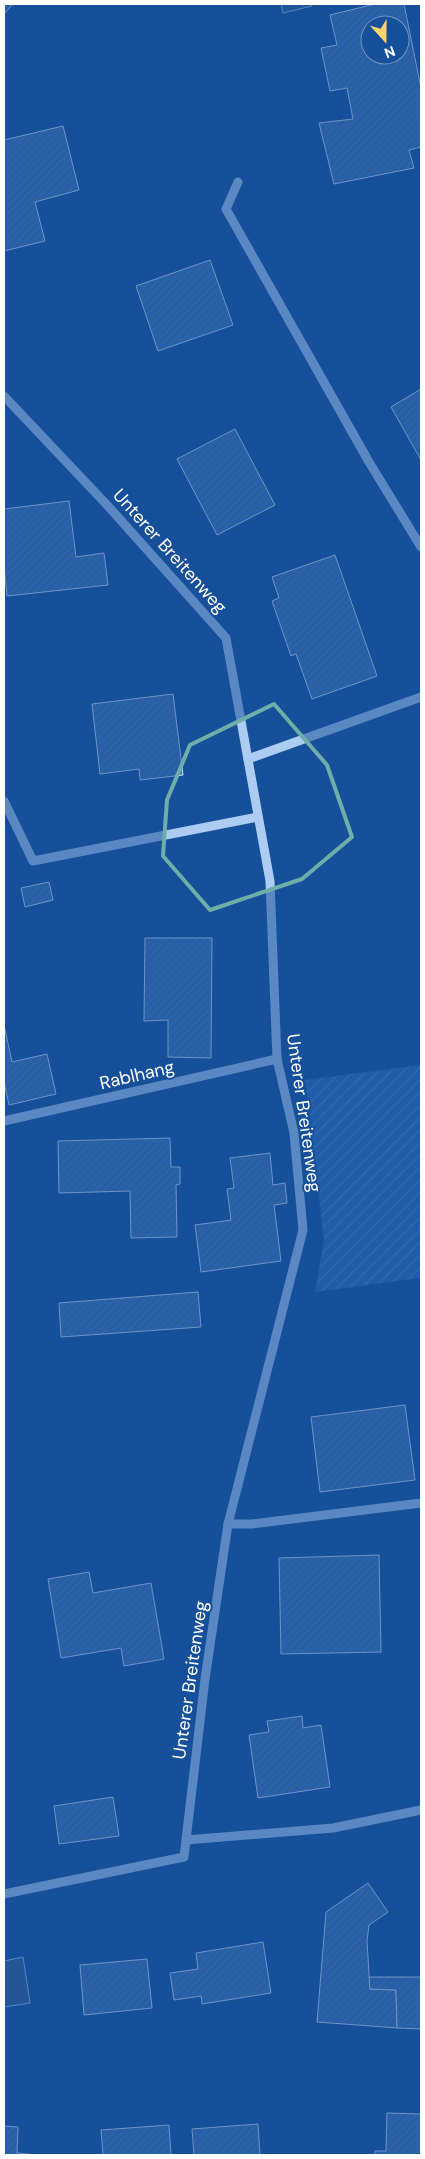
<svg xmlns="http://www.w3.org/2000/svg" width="425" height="2159" font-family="'DM Sans',sans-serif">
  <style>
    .garden { fill: url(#garden-furrows) }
    .water { fill: #345e93; stroke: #9ec6f4 }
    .building { fill: url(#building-hatch); stroke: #d3e6fc; fill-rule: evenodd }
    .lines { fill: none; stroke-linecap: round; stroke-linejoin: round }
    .minor { stroke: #acccf2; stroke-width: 9 }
    .marked { fill: none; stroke: #6fada8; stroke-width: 4; stroke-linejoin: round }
    .labels { text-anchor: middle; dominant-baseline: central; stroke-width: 4; stroke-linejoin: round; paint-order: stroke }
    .street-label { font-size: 18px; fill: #fff; stroke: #17509a }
  </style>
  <defs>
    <pattern id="garden-furrows" width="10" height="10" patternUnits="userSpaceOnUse" patternTransform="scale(1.25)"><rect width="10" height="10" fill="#2a6ab8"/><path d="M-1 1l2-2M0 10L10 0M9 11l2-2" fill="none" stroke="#5588c6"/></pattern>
    <pattern id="building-hatch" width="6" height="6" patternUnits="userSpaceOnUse" patternTransform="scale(1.25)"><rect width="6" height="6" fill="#3f79c1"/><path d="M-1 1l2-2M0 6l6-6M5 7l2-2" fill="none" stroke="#45658c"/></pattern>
  </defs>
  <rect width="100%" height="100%" fill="#17509a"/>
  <polygon class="garden" points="421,1065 421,1278 315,1292 324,1240 305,1080"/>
  <g class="water">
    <polygon points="281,4 311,4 312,6 283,13"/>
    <polygon points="23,1957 30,2003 4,2007 4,1961"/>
  </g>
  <g class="building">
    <polygon points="4,4 13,4 4,14"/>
    <path d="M375,4h29l17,84v59l-12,3 5,18 -80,16 -15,-61 34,-4 -6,-31 -17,3 -9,-43 16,-3 -7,-30zM370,25h30v30h-30z"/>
    <polygon points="63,126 79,190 35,202 45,241 4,251 4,140"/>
    <polygon points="210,260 233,325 158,351 136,286"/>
    <polygon points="421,389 421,460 391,407"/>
    <polygon points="235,429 275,505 217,535 177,459"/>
    <polygon points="69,501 76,557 104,553 108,585 7,596 4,564 4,509"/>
    <polygon points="335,555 377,676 312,699 296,654 291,656 272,601 279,598 272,577"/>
    <polygon points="173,694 183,775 140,780 139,769 100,774 92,704"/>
    <polygon points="49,882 53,900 25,907 21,888"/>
    <polygon points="145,938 212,938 211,1058 168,1057 168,1020 144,1021"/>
    <polygon points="4,1025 12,1062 47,1054 56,1094 9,1105 4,1082"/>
    <polygon points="170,1138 171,1167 180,1167 180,1184 176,1185 177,1237 131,1238 130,1191 59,1193 58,1141"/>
    <polygon points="270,1153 273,1185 285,1183 287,1203 274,1205 281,1261 201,1272 195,1225 231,1220 227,1189 234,1188 230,1158"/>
    <polygon points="198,1292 201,1327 61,1337 59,1303"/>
    <polygon points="405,1405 415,1480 320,1492 311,1417"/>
    <polygon points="379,1555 381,1652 281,1654 279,1558"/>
    <polygon points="89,1572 93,1593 151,1583 164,1659 124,1666 121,1648 61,1658 48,1579"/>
    <polygon points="302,1716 303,1728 321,1725 330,1787 258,1798 249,1735 269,1732 267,1721"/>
    <polygon points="113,1797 119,1836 59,1844 54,1806"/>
    <polygon points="368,1883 388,1912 369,1925 367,1941 370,1989 396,1990 397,2028 317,2022 326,1912"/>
    <polygon points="263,1942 271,1993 202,2004 201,1996 174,2000 170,1973 198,1969 196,1953"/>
    <polygon points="147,1959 152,2008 84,2015 80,1965"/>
    <polygon points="369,1977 421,1977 421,2029 397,2028 396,1990 370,1989"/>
    <polygon points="387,2113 421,2114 421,2155 375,2155 375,2151 386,2151"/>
    <polygon points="258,2124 260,2155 194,2155 192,2129"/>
    <polygon points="169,2125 171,2155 103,2155 101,2130"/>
    <polygon points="4,2126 18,2127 17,2153 36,2155 4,2155"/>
  </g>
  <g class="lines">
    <g class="minor">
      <polyline points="238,182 226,209 369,462 421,547"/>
      <polyline points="4,396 108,506 226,638 270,881 277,1059 294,1133 303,1230 228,1524 205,1679 184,1857 4,1894"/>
      <polyline points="248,759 421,697"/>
      <polyline points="4,801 33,861 258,817"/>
      <polyline points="4,1121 277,1059"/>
      <polyline points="228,1524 252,1524 421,1503"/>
      <polyline points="186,1840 333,1828 421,1810"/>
    </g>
  </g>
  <path d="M0 0H425V2159H0ZM274,704l53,61 25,72 -50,42 -92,31 -47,-54 4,-56 23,-55z" fill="#17509a" fill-opacity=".55" fill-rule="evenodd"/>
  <path class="marked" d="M274,704l53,61 25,72 -50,42 -92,31 -47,-54 4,-56 23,-55z"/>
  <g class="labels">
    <g class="street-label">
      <text transform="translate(170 551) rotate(48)">Unterer Breitenweg</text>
      <text transform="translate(137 1075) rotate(-13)">Rablhang</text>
      <text transform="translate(304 1113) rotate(82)">Unterer Breitenweg</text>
      <text transform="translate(190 1680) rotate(-82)">Unterer Breitenweg</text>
    </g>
  </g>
  <rect width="425" height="2159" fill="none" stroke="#ffffff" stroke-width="10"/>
  <g transform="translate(385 40) rotate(159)"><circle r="24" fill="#17509a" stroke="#7496c2"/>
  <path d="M0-4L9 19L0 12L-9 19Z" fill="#ffd46d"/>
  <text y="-8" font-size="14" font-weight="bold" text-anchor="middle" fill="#ffffff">N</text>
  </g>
</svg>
